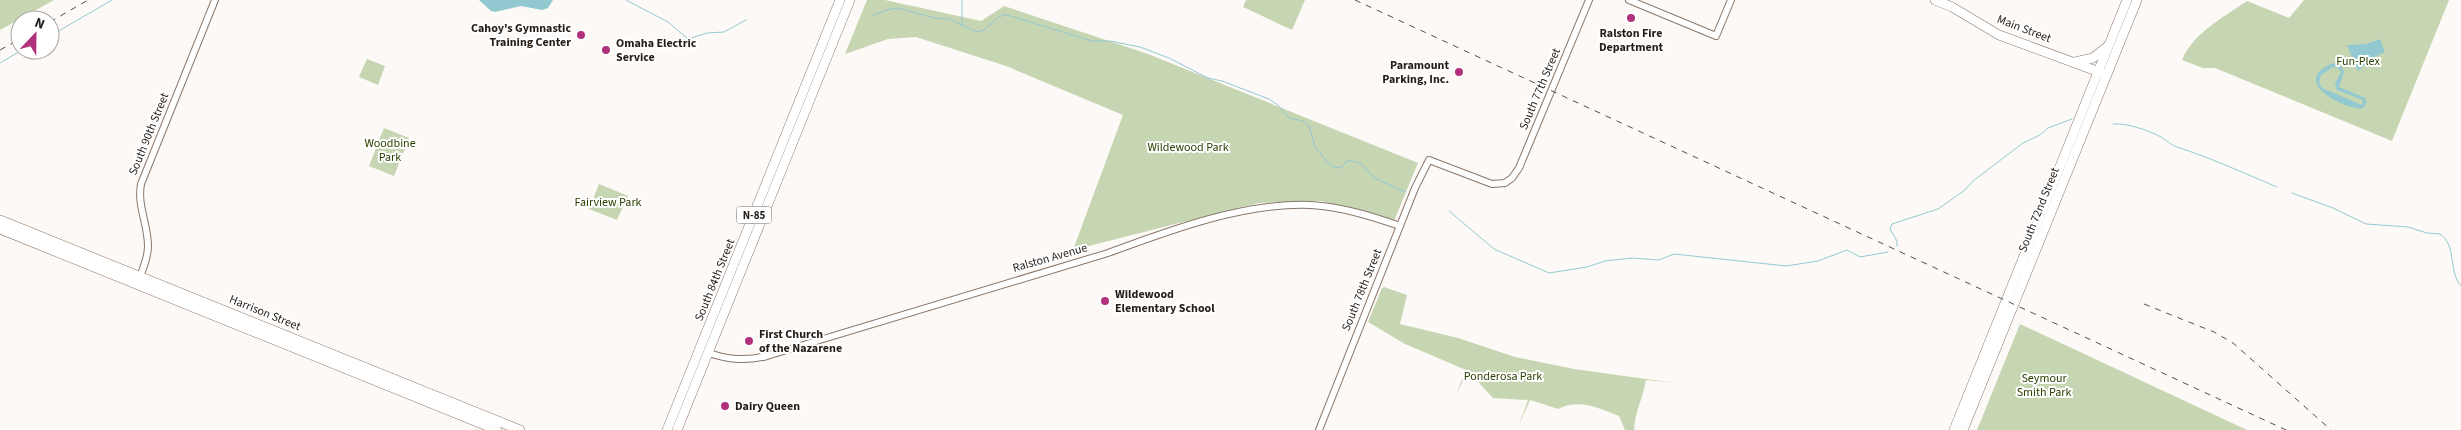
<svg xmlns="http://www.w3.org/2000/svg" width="2461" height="430" font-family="'Source Sans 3',sans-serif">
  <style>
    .green { fill: #c7d6b2 }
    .water { fill: #92c9d1; fill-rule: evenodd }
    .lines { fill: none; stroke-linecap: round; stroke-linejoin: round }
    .stream { stroke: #92c9d1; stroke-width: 1 }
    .minor-casing { stroke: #89776b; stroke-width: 8 }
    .major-casing { stroke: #89776b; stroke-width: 10 }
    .minor { stroke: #fff; stroke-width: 6 }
    .major { stroke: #fff; stroke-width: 9 }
    .rail { stroke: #554e4a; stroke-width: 1; stroke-dasharray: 6 6; stroke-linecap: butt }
    .poi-dot { fill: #b1317d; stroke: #fff; stroke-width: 2 }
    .labels { text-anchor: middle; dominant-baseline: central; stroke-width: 4; stroke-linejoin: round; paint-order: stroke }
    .shield { fill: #fff; stroke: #66615d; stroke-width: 1 }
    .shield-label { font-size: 11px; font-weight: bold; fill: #241d18 }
    .poi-label { font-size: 12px; font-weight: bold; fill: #241d18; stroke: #fff; text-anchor: start }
    .street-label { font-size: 12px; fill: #241d18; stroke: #fff }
    .park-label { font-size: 12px; fill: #2d4000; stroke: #fff }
  </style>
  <rect width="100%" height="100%" fill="#fdf9f6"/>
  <g class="green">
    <polygon points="0,0 54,0 0,30"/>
    <polygon points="867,0 885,0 981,21 1004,6 1148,54 1418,163 1394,221 1321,201 1258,203 1073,250 1123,115 1006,66 916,37 888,39 845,54"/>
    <polygon points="1246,0 1305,0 1292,30 1243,7"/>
    <path d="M2304,0h145l-57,141 -177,-73h-12l-21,-8c11,-27 42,-43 65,-59l42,17z"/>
    <polygon points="367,59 385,66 378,85 359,77"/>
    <polygon points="384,128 409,138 394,176 369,166"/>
    <polygon points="599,184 628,196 617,220 589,209"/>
    <path d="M1384,287l23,8 -7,29 58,14 57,19 59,12 101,14 -29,-3c-3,18 -11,31 -12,50h-9l-6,-14c-19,-8 -41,-18 -61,-7l-28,-9 -11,25 9,-25 -35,-2 -25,-27 -12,24 10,-25 -61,-26 -37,-22 14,-34z"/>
    <polygon points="2020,324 2247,430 1977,430"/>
  </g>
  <g class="water">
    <polygon points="479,0 553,0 548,8 542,10 521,6 495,12 491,11"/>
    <polygon points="2380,39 2385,52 2372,58 2358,71 2347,45 2366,44"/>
    <path d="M2335,63l7,4 2,5 -5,15 26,11 2,4 -4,6c-13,3 -63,-20 -42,-38 4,-3 8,-6 14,-7zM2333,67l5,1 3,4 -6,12 2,6 26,10 -1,5 -40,-17 -3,-5 2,-8z"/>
  </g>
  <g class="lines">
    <g class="stream">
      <polyline points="626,0 668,22 688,39 707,33 724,32 746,20"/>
      <path d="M871,16l19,-7 9,-1 35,10 15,1 28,13c13,-1 16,-17 30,-17l85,26h18l30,6 29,11 39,20 14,3 47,18 9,6 11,13 14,3 6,5 6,21 17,20 9,1 7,-8 14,4 12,14 32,14"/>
      <polyline points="962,26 962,0"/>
      <polyline points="50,36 112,0"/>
      <polyline points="0,63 22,50"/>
      <path d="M2113,124c14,-1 35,6 48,13 5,3 10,8 16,10 34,11 67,26 100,40"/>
      <path d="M2292,193l41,15 33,16 42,3 19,6 13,1c17,11 8,38 21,52"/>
      <polyline points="1449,211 1494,249 1549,273 1587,267 1605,261 1632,258 1659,260 1674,254 1786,266 1818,261 1847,250 1860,257 1888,252"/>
      <polyline points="1897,246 1897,241 1890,229 1892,224 1938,209 1965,190 1973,181 2023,143 2040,135 2048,128 2072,119"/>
    </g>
    <defs>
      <g id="minor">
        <polyline points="1629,0 1716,36 1731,0"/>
        <path d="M139,279c4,-10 9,-21 9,-33 0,-22 -11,-40 -7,-62l74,-184"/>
        <path d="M709,353c20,7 37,8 58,3l341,-103c62,-23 137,-51 203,-48 31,2 60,11 89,21"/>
        <polyline points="1319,430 1415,188 1429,160 1492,184 1505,183 1512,178 1519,168 1589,0"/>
      </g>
      <g id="major">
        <polyline points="1935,0 1952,7 1999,35 2102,73"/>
        <polyline points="2075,62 2093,58 2108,46"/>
        <polyline points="0,220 520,430"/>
        <polyline points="0,229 497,430"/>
        <polyline points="667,430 840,0"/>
        <polyline points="677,430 850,0"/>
        <polyline points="1954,430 2127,0"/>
        <polyline points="1963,430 2137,0"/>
      </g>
    </defs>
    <use href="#minor" class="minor-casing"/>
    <use href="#major" class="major-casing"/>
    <use href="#minor" class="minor"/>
    <use href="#major" class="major"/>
    <g class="rail">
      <polyline points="1355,0 2286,430"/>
      <polyline points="50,22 88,0"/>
      <polyline points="0,50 20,39"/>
      <polyline points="2144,304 2214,332 2233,343 2331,430"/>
    </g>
  </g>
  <g class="poi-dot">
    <circle cx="1631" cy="18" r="5"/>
    <circle cx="581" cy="35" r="5"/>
    <circle cx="606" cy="50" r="5"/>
    <circle cx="1459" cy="72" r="5"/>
    <circle cx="1105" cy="301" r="5"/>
    <circle cx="749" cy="341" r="5"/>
    <circle cx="725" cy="406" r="5"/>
  </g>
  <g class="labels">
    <rect class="shield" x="736.5" y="206.5" width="35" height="17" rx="4"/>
    <g class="shield-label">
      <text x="754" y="215">N-85</text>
    </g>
    <g class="poi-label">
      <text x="571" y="28" text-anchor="end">Cahoy's Gymnastic<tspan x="571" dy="14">Training Center</tspan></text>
      <text x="1631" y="33" text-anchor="middle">Ralston Fire<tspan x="1631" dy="14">Department</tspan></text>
      <text x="616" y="43">Omaha Electric<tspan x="616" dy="14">Service</tspan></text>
      <text x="1449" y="65" text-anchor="end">Paramount<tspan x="1449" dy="14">Parking, Inc.</tspan></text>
      <text x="1115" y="294">Wildewood<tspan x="1115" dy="14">Elementary School</tspan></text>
      <text x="759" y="334">First Church<tspan x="759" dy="14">of the Nazarene</tspan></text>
      <text x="735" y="406">Dairy Queen</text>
    </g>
    <g class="street-label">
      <text transform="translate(2024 29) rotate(21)">Main Street</text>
      <text transform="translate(1540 89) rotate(-67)">South 77th Street</text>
      <text transform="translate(149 134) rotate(-68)">South 90th Street</text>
      <text transform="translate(2039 210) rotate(-68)">South 72nd Street</text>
      <text transform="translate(1050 258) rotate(-16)">Ralston Avenue</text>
      <text transform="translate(715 280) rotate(-68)">South 84th Street</text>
      <text transform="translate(1362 290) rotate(-68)">South 78th Street</text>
      <text transform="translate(265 313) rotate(22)">Harrison Street</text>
    </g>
    <g class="park-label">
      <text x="2358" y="61">Fun-Plex</text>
      <text x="390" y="143">Woodbine<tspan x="390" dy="14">Park</tspan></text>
      <text x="1188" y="147">Wildewood Park</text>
      <text x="608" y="202">Fairview Park</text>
      <text x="1503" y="376">Ponderosa Park</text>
      <text x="2044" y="378">Seymour<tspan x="2044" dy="14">Smith Park</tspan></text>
    </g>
  </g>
  <g transform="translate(35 35) rotate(22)"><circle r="24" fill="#ffffff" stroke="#a7a5a3"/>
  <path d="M0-4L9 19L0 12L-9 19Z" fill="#b1317d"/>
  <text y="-8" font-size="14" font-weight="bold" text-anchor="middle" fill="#241d18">N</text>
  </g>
</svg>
